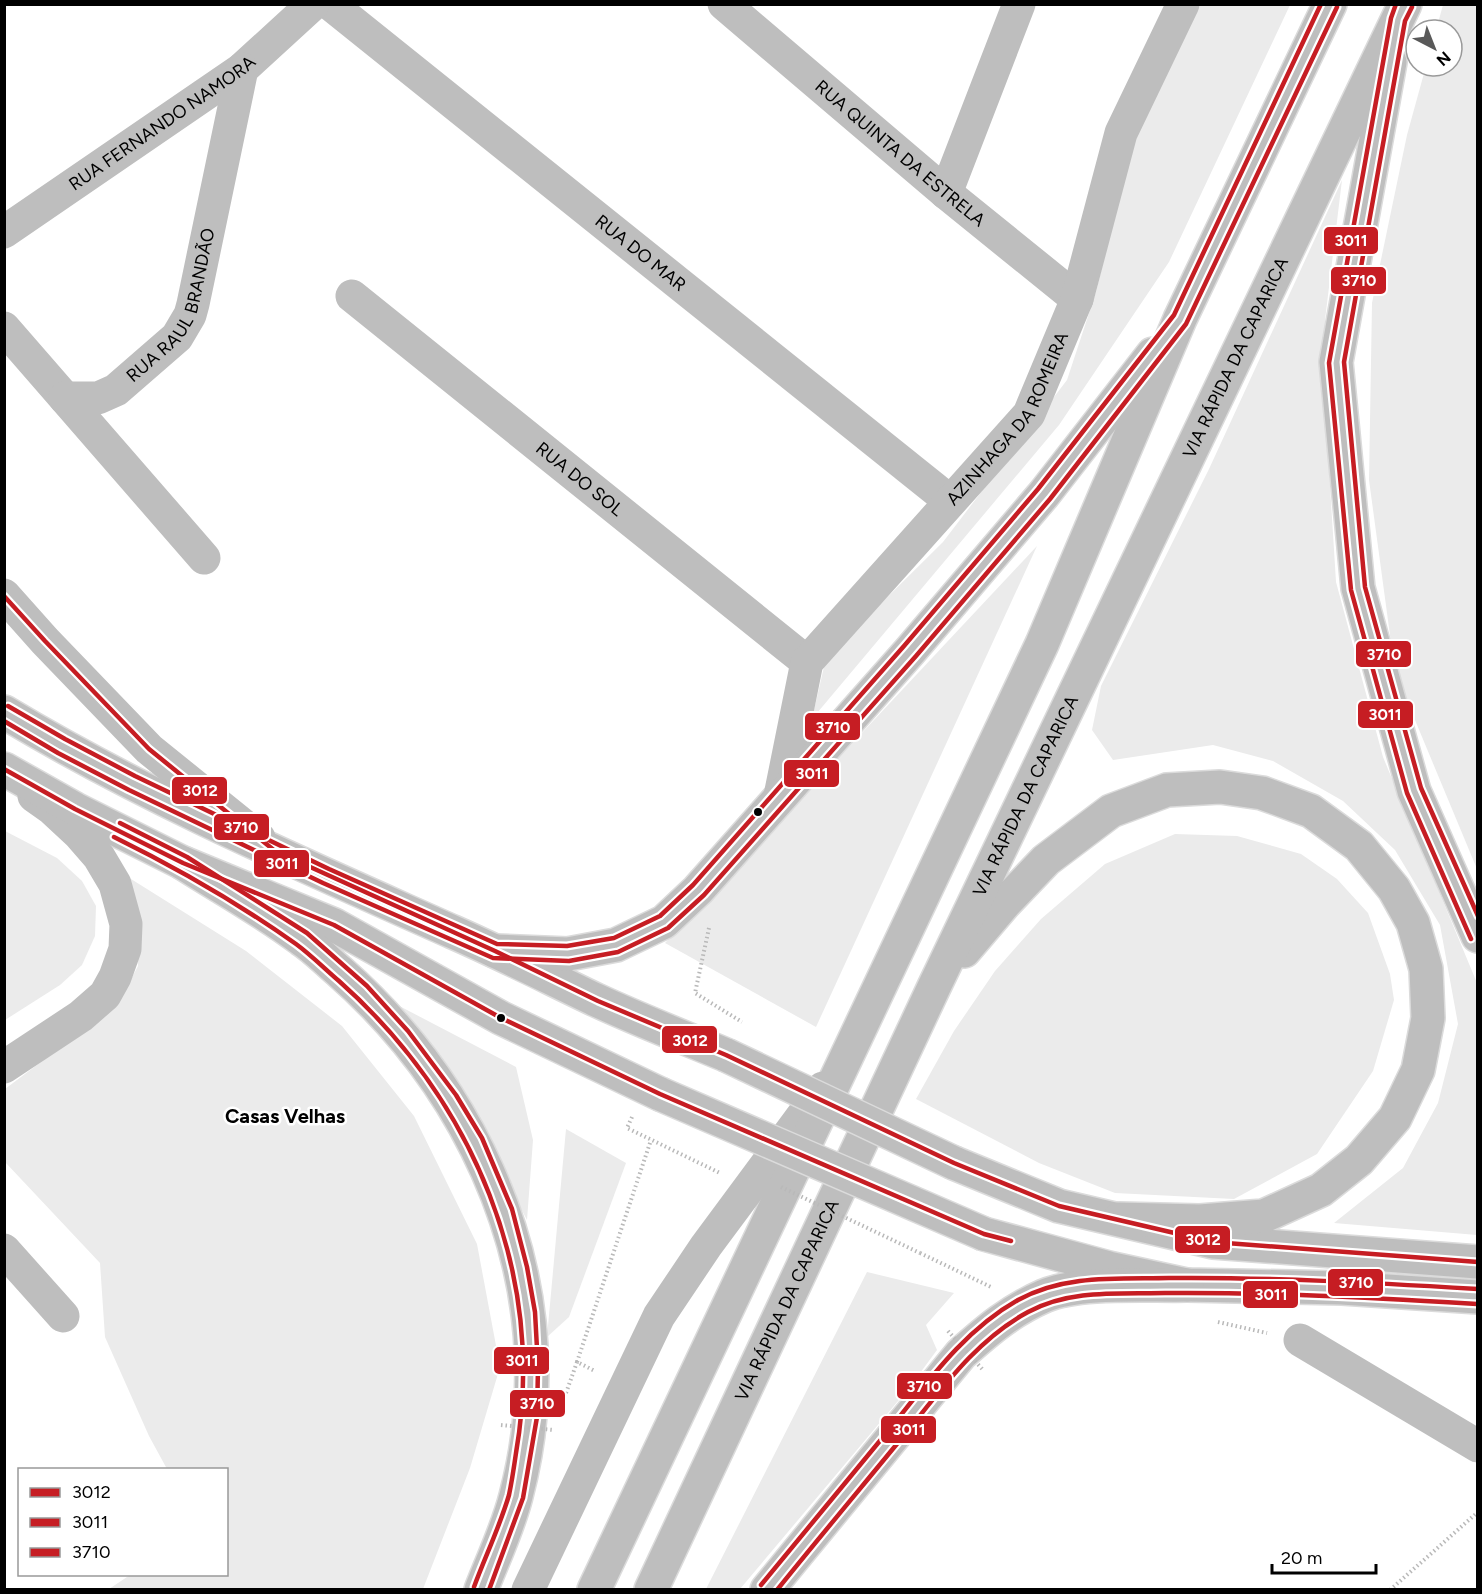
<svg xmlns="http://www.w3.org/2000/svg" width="1482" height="1594" font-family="Figtree,sans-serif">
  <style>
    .green { fill: #ebebeb }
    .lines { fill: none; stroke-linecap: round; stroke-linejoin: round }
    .major-casing { stroke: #dbdbdb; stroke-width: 36 }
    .highway-casing { stroke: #dbdbdb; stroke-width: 36 }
    .path { stroke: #b9b9b9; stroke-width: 4; stroke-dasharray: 1.5 3; stroke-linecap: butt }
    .minor { stroke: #bebebe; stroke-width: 33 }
    .major { stroke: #bebebe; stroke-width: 33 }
    .highway { stroke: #bebebe; stroke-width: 33 }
    .major-bridge-casing { stroke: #dbdbdb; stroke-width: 36; stroke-linecap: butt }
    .path-bridge { stroke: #b9b9b9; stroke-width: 4; stroke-dasharray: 1.5 3; stroke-linecap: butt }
    .major-bridge { stroke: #bebebe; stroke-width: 33 }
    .bus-1-casing { stroke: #fff; stroke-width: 9 }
    .bus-2-casing { stroke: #fff; stroke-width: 9 }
    .bus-3-casing { stroke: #fff; stroke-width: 9 }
    .bus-1 { stroke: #c61d23; stroke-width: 4.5 }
    .bus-2 { stroke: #c61d23; stroke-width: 4.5 }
    .bus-3 { stroke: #c61d23; stroke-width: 4.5 }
    .bus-dot { fill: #000; stroke: #fff; stroke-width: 2 }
    .labels { text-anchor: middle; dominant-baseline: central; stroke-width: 5; stroke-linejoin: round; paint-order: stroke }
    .street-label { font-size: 18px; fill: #000; stroke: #fff }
    .neighbourhood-label { font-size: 20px; font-weight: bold; fill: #000; stroke: #fff }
    .line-badge { stroke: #fff; stroke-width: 2 }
    .badge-label { font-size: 16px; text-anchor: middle; font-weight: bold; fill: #fff }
  </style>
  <rect width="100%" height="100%" fill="#fff"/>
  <g class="green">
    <polygon points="1200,5 1290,5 1169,262 1059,425 812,719 826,658 943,542 1067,380 1096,292 1137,125"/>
    <polygon points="1443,5 1477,5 1477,869 1395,672 1369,480 1372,303 1407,135 1426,66 1452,66 1452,30 1436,30"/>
    <polygon points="1342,180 1325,320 1326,422 1336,582 1383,757 1477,983 1477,1235 1334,1223 1403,1168 1438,1103 1458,1024 1440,925 1395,850 1343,801 1273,761 1213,745 1113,760 1092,730 1101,686 1209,469"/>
    <polygon points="1037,546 816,1027 665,943"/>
    <polygon points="5,831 57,858 82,881 96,906 95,936 82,965 60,985 5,1020"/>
    <polygon points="1175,834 1237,836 1301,854 1337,879 1368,913 1390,974 1394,1000 1373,1071 1317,1154 1234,1199 1115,1193 1039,1163 916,1099 954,1031 995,971 1041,919 1105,864"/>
    <polygon points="131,879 246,951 342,1026 414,1116 477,1244 500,1367 470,1468 423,1589 109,1589 130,1575 226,1574 226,1470 167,1469 149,1436 105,1337 100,1263 5,1162 5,1089 118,1004 138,966"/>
    <polygon points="386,999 516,1067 533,1140 527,1220 458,1090"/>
    <polygon points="566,1129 626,1163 569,1317 547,1337"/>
    <polygon points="867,1272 954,1293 926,1325 937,1350 909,1388 740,1589 706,1589"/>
  </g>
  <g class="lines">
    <defs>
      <g id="major">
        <path d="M4,712c143,86 297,152 449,220 48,21 95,45 143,68 43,20 87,37 130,55"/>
        <polyline points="4,769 75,809 183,863 334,925 501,1018 660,1094"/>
        <polyline points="954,1163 1059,1206 1213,1242 1478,1262"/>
        <polyline points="984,1234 1109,1268 1187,1285 1342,1288 1478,1297"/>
      </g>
      <g id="highway">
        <polyline points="1390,62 1336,362 1358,588 1414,791 1478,936"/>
        <path d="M183,863c39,25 81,48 118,76 14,9 26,22 38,32 126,111 206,274 191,445 -2,24 -8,57 -14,80 -8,32 -23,63 -35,94"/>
        <polyline points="495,951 568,954 616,945 664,922 698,890 910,651 1044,494 1153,354"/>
        <polyline points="964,951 1004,904 1046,860 1111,811 1167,790 1220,787 1262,793 1311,811 1359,846 1394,889 1413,923 1426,969 1428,1018 1418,1070 1395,1118 1359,1160 1321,1190 1264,1216 1200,1221 1119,1219"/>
        <polyline points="594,1590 1042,644 1180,319 1330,4"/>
        <path id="s7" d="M651,1590l283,-603 471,-983"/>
        <path d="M767,1590l194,-236c27,-24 49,-43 83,-58 35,-15 103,-10 143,-11"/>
      </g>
    </defs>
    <use href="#major" class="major-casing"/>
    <use href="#highway" class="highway-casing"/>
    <g class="path">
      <polyline points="709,928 695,993 742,1022"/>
      <polyline points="632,1117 627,1128 720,1173"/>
      <polyline points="920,1253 991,1287"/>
      <polyline points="1218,1322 1267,1333"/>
      <polyline points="577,1362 651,1140"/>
      <polyline points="566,1393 577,1362 595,1371"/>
      <polyline points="1390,1590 1478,1512"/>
    </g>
    <g class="minor">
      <path id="s1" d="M330,4l620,497"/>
      <path id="s2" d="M724,4l222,189 131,106"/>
      <polyline points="946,193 1019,4"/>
      <path id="s3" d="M4,232l238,-163 71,-65"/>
      <path id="s4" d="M352,296l455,366"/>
      <polyline points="4,328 204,558"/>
      <path id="s5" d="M65,398h33l18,-8 61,-53 13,-22 3,-11 49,-235"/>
      <polyline points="4,595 45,641 149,749 259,838"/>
      <path id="s6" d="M780,796l27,-134 222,-248 48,-115 44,-166 62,-129"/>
      <polyline points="4,1067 81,1016 105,995 115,977 125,949 126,924 115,884 99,857 79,834 51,808 34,796"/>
      <polyline points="4,1250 63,1316"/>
      <polyline points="1300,1340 1478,1446"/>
      <polyline points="528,1590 659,1316 706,1246 823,1088"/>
    </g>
    <use href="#major" class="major"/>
    <use href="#highway" class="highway"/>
    <defs>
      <g id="major-bridge">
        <polyline points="726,1055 954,1163"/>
        <polyline points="660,1094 984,1234"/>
      </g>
    </defs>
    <use href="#major-bridge" class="major-bridge-casing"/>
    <g class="path-bridge">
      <polyline points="781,1187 920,1253"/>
      <polyline points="948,1331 984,1371"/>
      <polyline points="501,1425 554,1430"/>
    </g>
    <use href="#major-bridge" class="major-bridge"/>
    <defs>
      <g id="bus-1">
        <polyline points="4,596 45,641 149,749 275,851 495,951 598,1001 726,1055 954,1163 1059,1206 1213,1242 1478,1262"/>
        <polyline points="4,769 75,809 183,863 334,925 501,1018 660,1094 984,1234 1011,1241"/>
      </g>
      <g id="bus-2">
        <polyline points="1396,4 1391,18 1329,363 1351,590 1407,793 1471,939"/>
        <polyline points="4,721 58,753 129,790 323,883 493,958 569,961 618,952 668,928 704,895 916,656 1050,499 1186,324 1337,7"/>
        <path d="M114,837c63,31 124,66 182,107 15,11 29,25 43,37 134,119 208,293 177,472 -2,14 -4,28 -7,42 -9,31 -24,62 -35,92"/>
        <path d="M777,1590c41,-51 83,-101 124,-151 38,-46 73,-98 127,-127 42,-23 91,-18 137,-19 105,-1 208,5 313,11"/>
      </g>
      <g id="bus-3">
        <polyline points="1412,7 1405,21 1344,362 1365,587 1421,788 1478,916"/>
        <polyline points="8,706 65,739 135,776 329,869 497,944 567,946 614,938 660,916 693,885 904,646 1038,489 1174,315 1321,4"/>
        <polyline points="120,823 187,857 307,933 367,986 408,1031 456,1095 482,1138 512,1209 527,1267 535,1312 538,1367 537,1417 523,1498 489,1590"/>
        <path d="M761,1585c42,-51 85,-103 127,-154 39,-48 75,-100 130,-131 47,-26 100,-21 151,-22 103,-1 206,5 309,11"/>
      </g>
    </defs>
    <use href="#bus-1" class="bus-1-casing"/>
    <use href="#bus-2" class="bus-2-casing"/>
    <use href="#bus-3" class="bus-3-casing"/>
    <use href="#bus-1" class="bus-1"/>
    <use href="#bus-2" class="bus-2"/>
    <use href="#bus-3" class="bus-3"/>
  </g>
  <g class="bus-dot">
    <circle cx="758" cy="812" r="5"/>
    <circle cx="501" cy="1018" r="5"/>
  </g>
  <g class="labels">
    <g class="street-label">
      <text stroke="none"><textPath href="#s3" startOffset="192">RUA FERNANDO NAMORA</textPath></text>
      <text stroke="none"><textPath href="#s2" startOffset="231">RUA QUINTA DA ESTRELA</textPath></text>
      <text stroke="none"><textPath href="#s1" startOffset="398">RUA DO MAR</textPath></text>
      <text stroke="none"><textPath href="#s5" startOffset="159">RUA RAUL BRANDÃO</textPath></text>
      <text stroke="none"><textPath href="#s7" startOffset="1364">VIA RÁPIDA DA CAPARICA</textPath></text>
      <text stroke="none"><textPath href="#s6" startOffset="454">AZINHAGA DA ROMEIRA</textPath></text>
      <text stroke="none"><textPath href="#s4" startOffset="292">RUA DO SOL</textPath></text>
      <text stroke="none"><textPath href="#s7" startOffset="878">VIA RÁPIDA DA CAPARICA</textPath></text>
      <text stroke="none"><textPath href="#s7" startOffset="320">VIA RÁPIDA DA CAPARICA</textPath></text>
    </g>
    <g class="neighbourhood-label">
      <text x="285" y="1116">Casas Velhas</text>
    </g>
  </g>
  <g class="line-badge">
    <rect x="1323" y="226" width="56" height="29" rx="6" fill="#c61d23"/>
    <rect x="1330" y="266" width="57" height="29" rx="6" fill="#c61d23"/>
    <rect x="1355" y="640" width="57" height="28" rx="6" fill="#c61d23"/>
    <rect x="1357" y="700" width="57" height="29" rx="6" fill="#c61d23"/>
    <rect x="804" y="712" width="57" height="29" rx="6" fill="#c61d23"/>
    <rect x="783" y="759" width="57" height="29" rx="6" fill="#c61d23"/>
    <rect x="171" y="776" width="57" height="29" rx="6" fill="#c61d23"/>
    <rect x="213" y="813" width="57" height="28" rx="6" fill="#c61d23"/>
    <rect x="253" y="849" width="57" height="29" rx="6" fill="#c61d23"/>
    <rect x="661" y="1025" width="57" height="29" rx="6" fill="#c61d23"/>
    <rect x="1174" y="1225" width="57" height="29" rx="6" fill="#c61d23"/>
    <rect x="1327" y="1268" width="57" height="29" rx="6" fill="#c61d23"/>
    <rect x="1242" y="1280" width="57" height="29" rx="6" fill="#c61d23"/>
    <rect x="493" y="1346" width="57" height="29" rx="6" fill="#c61d23"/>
    <rect x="896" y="1372" width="57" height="28" rx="6" fill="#c61d23"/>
    <rect x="509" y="1389" width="57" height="29" rx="6" fill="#c61d23"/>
    <rect x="880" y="1415" width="57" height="29" rx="6" fill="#c61d23"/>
  </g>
  <g class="badge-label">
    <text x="1351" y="246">3011</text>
    <text x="1359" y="286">3710</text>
    <text x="1384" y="660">3710</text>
    <text x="1385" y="720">3011</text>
    <text x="833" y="733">3710</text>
    <text x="812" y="779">3011</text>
    <text x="200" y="796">3012</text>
    <text x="241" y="833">3710</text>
    <text x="282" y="869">3011</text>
    <text x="690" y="1046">3012</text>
    <text x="1203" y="1245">3012</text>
    <text x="1356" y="1288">3710</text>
    <text x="1271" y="1300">3011</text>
    <text x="522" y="1366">3011</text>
    <text x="924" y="1392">3710</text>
    <text x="537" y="1409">3710</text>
    <text x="909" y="1435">3011</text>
  </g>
  <rect width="1482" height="1594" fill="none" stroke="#000000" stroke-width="12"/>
  <rect x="18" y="1468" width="210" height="108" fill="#ffffff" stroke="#999999" stroke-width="1.5"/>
  <rect x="30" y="1488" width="30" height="9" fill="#c61d23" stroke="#999999" stroke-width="1.5"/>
  <text x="72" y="1498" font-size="18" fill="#000000">3012</text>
  <rect x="30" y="1518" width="30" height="9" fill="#c61d23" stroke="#999999" stroke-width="1.5"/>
  <text x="72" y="1528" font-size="18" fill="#000000">3011</text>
  <rect x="30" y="1548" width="30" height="9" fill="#c61d23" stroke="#999999" stroke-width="1.5"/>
  <text x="72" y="1558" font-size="18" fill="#000000">3710</text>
  <g transform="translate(1434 48) rotate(138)"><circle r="28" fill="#ffffff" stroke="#999999" stroke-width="1.5"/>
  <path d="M0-4.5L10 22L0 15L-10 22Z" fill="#595959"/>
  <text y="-9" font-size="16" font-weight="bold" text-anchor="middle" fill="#000000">N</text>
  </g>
  <path d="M1272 1564v9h104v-9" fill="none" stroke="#000000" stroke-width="3"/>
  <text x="1281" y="1564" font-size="18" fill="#000000" stroke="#ffffff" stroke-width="4.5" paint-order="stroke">20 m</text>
</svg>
